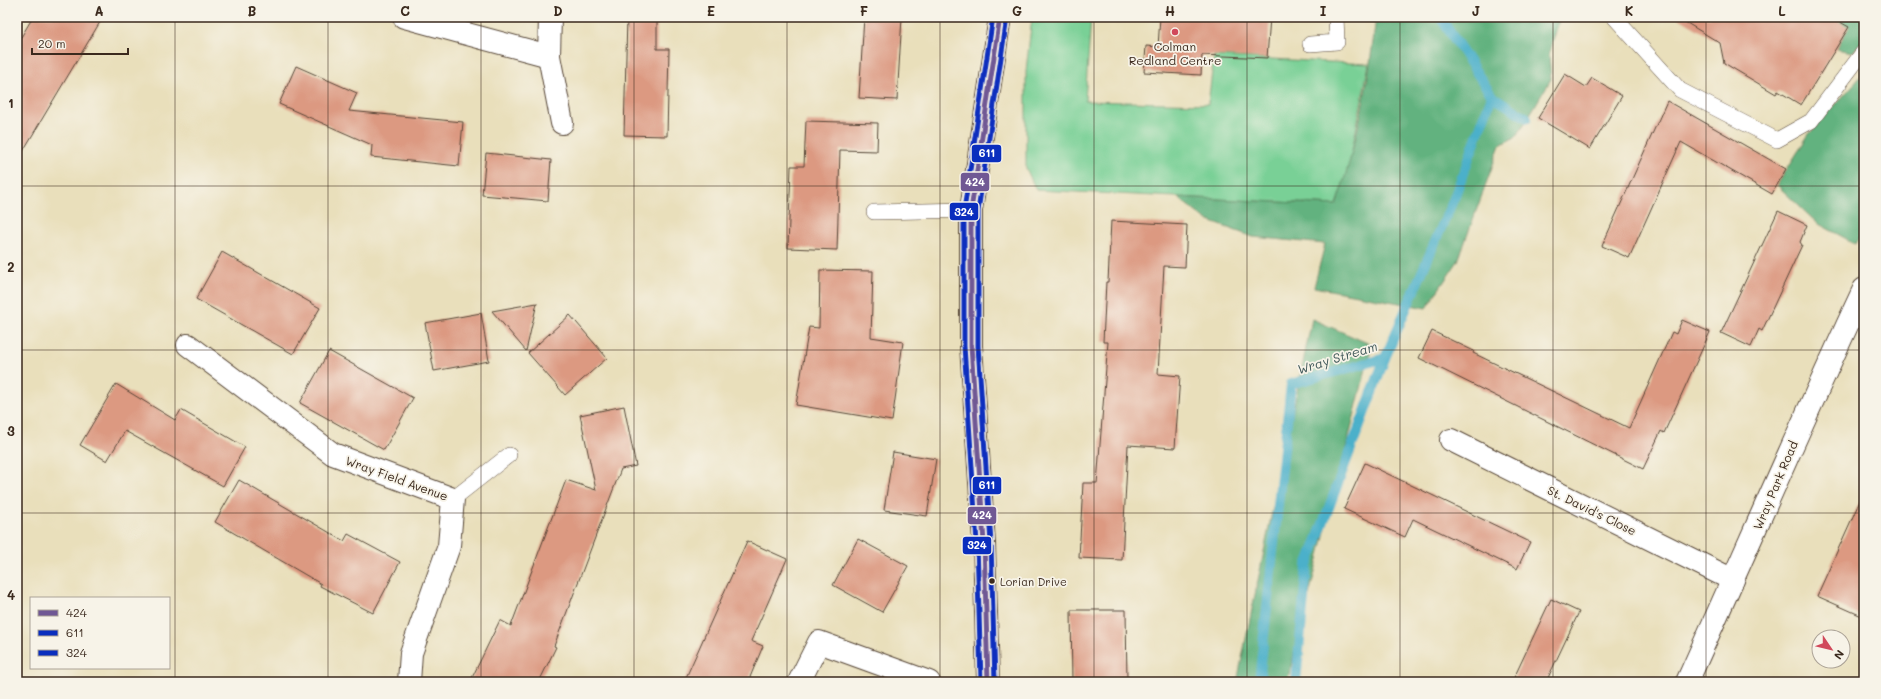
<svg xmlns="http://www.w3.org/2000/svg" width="1881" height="699" font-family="Mali,sans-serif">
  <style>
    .green { fill: #79d096; stroke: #5a7d5a }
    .forest { fill: #62b27f; stroke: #4e6e4e }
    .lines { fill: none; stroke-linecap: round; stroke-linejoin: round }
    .stream { stroke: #4bb0ca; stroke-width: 10 }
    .building { fill: #dc9981 }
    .lane-casing { stroke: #554536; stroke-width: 16 }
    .street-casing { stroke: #554536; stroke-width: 24 }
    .primary-casing { stroke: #554536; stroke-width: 24 }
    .lane { stroke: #fff; stroke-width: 15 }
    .street { stroke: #fff; stroke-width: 22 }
    .primary { stroke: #fff; stroke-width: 22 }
    .bus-1-casing { stroke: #f7f3e8; stroke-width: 8 }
    .bus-2-casing { stroke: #f7f3e8; stroke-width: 8 }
    .bus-3-casing { stroke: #f7f3e8; stroke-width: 8 }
    .bus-1 { stroke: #705894; stroke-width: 5 }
    .bus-2 { stroke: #0a2ebe; stroke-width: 5 }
    .bus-3 { stroke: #0a2ebe; stroke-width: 5 }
    .grid { fill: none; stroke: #3b2a1e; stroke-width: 1; stroke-opacity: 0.55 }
    .poi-dot { fill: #d1495b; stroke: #f7f3e8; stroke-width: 1.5 }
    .bus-dot { fill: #3b2a1e; stroke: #f7f3e8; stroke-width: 1.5 }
    .labels { text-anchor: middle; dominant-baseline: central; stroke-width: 3.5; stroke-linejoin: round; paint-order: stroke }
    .bus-label { font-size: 11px; fill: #3b2a1e; stroke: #f7f3e8; text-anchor: start }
    .poi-label { font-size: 12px; fill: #3b2a1e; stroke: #f7f3e8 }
    .street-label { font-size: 12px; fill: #3b2a1e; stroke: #f7f3e8 }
    .water-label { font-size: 13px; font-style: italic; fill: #41595a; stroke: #f7f3e8 }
    .line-badge { stroke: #f7f3e8; stroke-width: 1.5 }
    .badge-label { font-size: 11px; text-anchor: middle; font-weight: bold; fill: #fff }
    .neatline { fill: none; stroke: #3b2a1e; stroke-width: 1.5 }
    .grid-label { font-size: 13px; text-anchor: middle; font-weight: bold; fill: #3b2a1e }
  </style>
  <rect width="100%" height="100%" fill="#f7f3e8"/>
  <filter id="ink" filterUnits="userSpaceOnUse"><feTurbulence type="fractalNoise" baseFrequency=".025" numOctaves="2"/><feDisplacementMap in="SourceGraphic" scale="8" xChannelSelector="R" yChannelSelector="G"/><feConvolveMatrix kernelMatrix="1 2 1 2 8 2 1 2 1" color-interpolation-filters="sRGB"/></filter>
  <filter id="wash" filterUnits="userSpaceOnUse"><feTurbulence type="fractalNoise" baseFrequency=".012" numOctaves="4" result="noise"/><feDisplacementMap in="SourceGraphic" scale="16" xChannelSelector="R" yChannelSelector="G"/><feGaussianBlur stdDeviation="0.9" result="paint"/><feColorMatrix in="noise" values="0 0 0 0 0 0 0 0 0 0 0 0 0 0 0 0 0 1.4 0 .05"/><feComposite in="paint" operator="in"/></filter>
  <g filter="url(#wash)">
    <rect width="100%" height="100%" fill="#e9dfbb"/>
    <polygon class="green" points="1032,17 1091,17 1085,101 1208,104 1214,56 1369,64 1349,166 1336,205 1036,190 1026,168 1026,71"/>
    <g class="forest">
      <path d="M1376,17h184l-11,38 2,24 -34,57 -17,9 -42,116 -32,47 -112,-21 11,-43 -72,-7 -47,-17 -29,-23 159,8c21,-60 33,-125 40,-188z"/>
      <polygon points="1831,17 1864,17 1864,38 1853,52 1836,49 1848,28"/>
      <polygon points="1864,73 1864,230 1856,244 1817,223 1777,185 1809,134"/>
      <polygon points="1312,319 1372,345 1287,682 1237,682"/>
    </g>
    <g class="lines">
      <g class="stream">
        <polyline points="1440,17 1492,96 1527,118"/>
        <polyline points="1259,682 1291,384 1385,358"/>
        <polyline points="1296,682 1307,566 1385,358 1454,198 1492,96"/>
      </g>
    </g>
    <g id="blocks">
      <g class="building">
        <polygon points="33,17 103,17 17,161 17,44"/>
        <polygon points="627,17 657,17 657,49 669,49 667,136 624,135"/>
        <polygon points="864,17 902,17 897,100 859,98"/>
        <polygon points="1160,17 1270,17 1267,58 1202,55 1201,75 1144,72 1146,46 1158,47"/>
        <polygon points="1677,17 1831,17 1849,27 1801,105 1778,91 1776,94 1724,63 1720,43"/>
        <polygon points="296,66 357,93 349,111 463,122 459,166 371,157 372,145 279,104"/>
        <polygon points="1565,74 1586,87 1592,78 1622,96 1590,149 1538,118"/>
        <polygon points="1667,101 1786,169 1772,194 1681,142 1629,258 1602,246"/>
        <polygon points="806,121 878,123 877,151 840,150 837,250 788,248 791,166 804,166"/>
        <polygon points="486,153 551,160 548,201 482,195"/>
        <polygon points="1778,211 1807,225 1800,242 1802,245 1762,331 1759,329 1751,347 1721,333"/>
        <polygon points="1111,221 1187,225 1185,267 1164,266 1158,374 1180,376 1175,448 1128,445 1122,560 1079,558 1083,483 1097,483 1108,342 1103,342 1106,282 1108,282"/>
        <polygon points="222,252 320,308 293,354 196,299"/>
        <polygon points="820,270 873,271 871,337 903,342 892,421 796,405 809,327 819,328"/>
        <polygon points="537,303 526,351 492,311"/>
        <polygon points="481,313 489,361 434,371 425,323"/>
        <polygon points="570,315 607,358 565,395 528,353"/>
        <polygon points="1682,320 1710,332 1664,433 1661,431 1643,469 1419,358 1432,331 1474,351 1473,353 1629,428 1672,332 1676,334"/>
        <polygon points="329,351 413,398 384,450 300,403"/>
        <polygon points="116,384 175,420 181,410 245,447 223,486 125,431 107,461 80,445"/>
        <polygon points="624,406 636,466 621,469 554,646 556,647 539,682 470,682 500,620 511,626 566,480 596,490 580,415"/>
        <polygon points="893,452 936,459 927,516 884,510"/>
        <polygon points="1365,463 1530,542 1517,569 1413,519 1405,537 1344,509"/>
        <polygon points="239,480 344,541 348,534 400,562 373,613 320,586 321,584 215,522"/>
        <polygon points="1864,492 1864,617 1817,596"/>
        <polygon points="858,539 908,566 882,612 833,585"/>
        <polygon points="747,541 787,559 751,641 763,646 748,682 684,682"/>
        <polygon points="1551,599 1579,612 1546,682 1512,682"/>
        <polygon points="1071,610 1126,610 1127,682 1072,682"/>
      </g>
    </g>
  </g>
  <g filter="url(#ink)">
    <use href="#blocks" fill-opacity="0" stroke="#554536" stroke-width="1"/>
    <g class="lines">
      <defs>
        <g id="lane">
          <polyline points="1614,17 1680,90 1777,140 1811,121 1864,51"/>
          <polyline points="1310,44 1337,42 1336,17"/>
          <polyline points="874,212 971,210"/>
          <polyline points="453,499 509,455"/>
        </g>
        <g id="street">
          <polyline points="404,17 549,56 550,17"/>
          <polyline points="549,56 562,123"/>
          <polyline points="188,345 333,454 453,499 449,546 411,653 409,682"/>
          <polyline points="1451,440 1733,580"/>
          <polyline points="799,682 819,642 929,682"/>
          <path d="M1687,682c59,-131 116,-263 177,-393"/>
        </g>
        <polyline id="primary" points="988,682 984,543 971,346 971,210 1000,17"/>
      </defs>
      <use href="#lane" class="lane-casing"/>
      <use href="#street" class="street-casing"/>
      <use href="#primary" class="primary-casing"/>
      <use href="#lane" class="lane"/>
      <use href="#street" class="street"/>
      <use href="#primary" class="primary"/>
      <defs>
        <polyline id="bus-1" points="988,682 984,543 971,346 971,210 1000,17"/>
        <polyline id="bus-2" points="995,682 991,543 978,346 978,211 1007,18"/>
        <polyline id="bus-3" points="981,682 977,543 964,346 964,210 993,17"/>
      </defs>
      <use href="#bus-1" class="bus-1-casing"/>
      <use href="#bus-2" class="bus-2-casing"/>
      <use href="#bus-3" class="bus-3-casing"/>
      <use href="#bus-1" class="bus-1"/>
      <use href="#bus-2" class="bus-2"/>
      <use href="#bus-3" class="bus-3"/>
    </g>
  </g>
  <path class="grid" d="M175,17v665M328,17v665M481,17v665M634,17v665M787,17v665M940,17v665M1094,17v665M1247,17v665M1400,17v665M1553,17v665M1706,17v665M17,186h1847M17,350h1847M17,513h1847"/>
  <circle class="poi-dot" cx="1175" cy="32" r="4"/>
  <circle class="bus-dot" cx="992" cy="581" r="3.5"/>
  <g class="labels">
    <g class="bus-label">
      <text x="1000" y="581">Lorian Drive</text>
    </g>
    <g class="poi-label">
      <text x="1175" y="46">Colman<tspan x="1175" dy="14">Redland Centre</tspan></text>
    </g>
    <g class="street-label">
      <text transform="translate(397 478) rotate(20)">Wray Field Avenue</text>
      <text transform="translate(1775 485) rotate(-67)">Wray Park Road</text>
      <text transform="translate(1592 510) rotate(26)">St. David's Close</text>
    </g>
    <g class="water-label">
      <text transform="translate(1337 357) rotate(-17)">Wray Stream</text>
    </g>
  </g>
  <g class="line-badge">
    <rect x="971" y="144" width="31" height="19" rx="4" fill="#0a2ebe"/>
    <rect x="960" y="172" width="30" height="20" rx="4" fill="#705894"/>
    <rect x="949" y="202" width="30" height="19" rx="4" fill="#0a2ebe"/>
    <rect x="972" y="476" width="30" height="19" rx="4" fill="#0a2ebe"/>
    <rect x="967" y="506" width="30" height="19" rx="4" fill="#705894"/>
    <rect x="962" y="536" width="30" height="19" rx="4" fill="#0a2ebe"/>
  </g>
  <g class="badge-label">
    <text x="987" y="157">611</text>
    <text x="975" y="186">424</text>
    <text x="964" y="216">324</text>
    <text x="987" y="489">611</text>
    <text x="982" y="519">424</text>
    <text x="977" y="549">324</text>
  </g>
  <rect width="1881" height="699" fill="none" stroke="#f7f3e8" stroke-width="44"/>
  <rect x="30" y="597" width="140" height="72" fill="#f7f3e8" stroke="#aca397"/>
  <rect x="38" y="610" width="20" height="6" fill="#705894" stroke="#aca397"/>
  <text x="66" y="617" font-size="12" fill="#3b2a1e">424</text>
  <rect x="38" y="630" width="20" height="6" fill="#0a2ebe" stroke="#aca397"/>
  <text x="66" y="637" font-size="12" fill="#3b2a1e">611</text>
  <rect x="38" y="650" width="20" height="6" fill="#0a2ebe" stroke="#aca397"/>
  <text x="66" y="657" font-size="12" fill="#3b2a1e">324</text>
  <g transform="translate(1831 649) rotate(125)"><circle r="19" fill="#f7f3e8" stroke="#aca397"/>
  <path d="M0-3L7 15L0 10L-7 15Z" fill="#d1495b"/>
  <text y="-6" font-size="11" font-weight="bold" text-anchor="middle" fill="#3b2a1e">N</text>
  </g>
  <path d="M32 48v6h96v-6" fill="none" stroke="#3b2a1e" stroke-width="2"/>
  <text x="38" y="48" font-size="12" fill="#3b2a1e" stroke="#f7f3e8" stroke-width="3" paint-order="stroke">20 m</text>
  <rect x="22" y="22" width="1837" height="655" class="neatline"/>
  <g class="grid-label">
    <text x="99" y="16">A</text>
    <text x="252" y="16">B</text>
    <text x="405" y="16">C</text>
    <text x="558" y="16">D</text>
    <text x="711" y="16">E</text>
    <text x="864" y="16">F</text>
    <text x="1017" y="16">G</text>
    <text x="1170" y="16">H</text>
    <text x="1323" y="16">I</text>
    <text x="1476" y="16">J</text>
    <text x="1629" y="16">K</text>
    <text x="1782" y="16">L</text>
    <text x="11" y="108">1</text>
    <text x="11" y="272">2</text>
    <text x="11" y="436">3</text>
    <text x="11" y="600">4</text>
  </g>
</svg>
